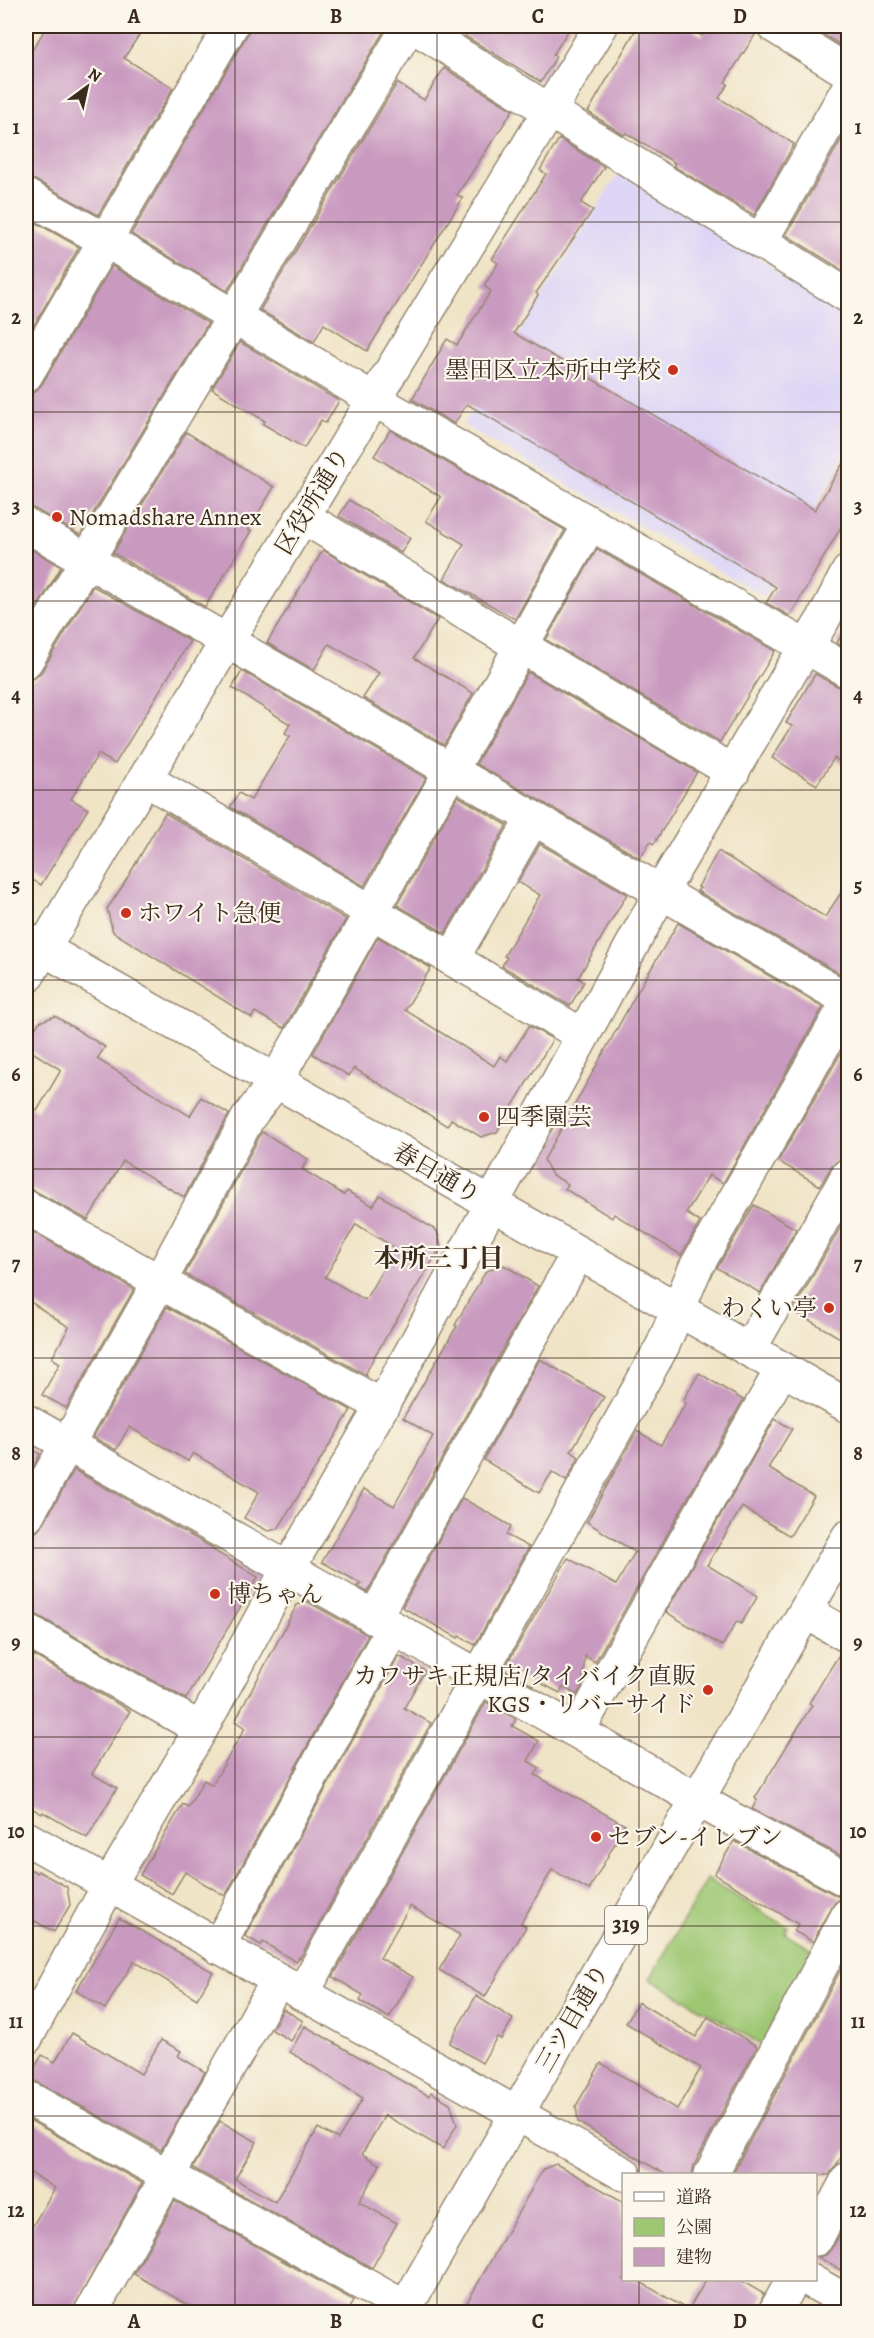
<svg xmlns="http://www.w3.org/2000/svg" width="874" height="2338" font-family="Alegreya,'Noto Serif JP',serif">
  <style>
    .built { fill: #ddd5f6 }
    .green { fill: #9ec773; stroke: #6c7848; stroke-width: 1.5 }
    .building { fill: #c99ac0; fill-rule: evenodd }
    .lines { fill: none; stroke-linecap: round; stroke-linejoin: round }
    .minor-casing { stroke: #968772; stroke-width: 36 }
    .major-casing { stroke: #968772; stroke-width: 36 }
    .minor { stroke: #fff; stroke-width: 33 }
    .major { stroke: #fff; stroke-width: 33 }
    .grid { fill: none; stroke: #3b2a1e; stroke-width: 1.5; stroke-opacity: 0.55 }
    .poi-dot { fill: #c8321e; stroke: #fbf7ec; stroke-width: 2 }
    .labels { text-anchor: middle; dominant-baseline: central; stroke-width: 4.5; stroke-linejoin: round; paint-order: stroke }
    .shield { fill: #fbf7ec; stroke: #75685c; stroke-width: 1.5 }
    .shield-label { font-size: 22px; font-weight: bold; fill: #3b2a1e }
    .poi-label { font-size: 24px; fill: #3b2a1e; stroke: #fbf7ec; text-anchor: start }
    .street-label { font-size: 24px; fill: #3b2a1e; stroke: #fbf7ec }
    .neighbourhood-label { font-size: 26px; font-weight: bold; fill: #3b2a1e; stroke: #fbf7ec }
    .neatline { fill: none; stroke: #3b2a1e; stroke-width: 2 }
    .grid-label { font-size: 20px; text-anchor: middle; font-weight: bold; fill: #3b2a1e }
  </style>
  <rect width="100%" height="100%" fill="#fbf7ec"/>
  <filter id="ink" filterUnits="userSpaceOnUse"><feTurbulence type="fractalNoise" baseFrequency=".0167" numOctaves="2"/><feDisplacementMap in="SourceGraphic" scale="12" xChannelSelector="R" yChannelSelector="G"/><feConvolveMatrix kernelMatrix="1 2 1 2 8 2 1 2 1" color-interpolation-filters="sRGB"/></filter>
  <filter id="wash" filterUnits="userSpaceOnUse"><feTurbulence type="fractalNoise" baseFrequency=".008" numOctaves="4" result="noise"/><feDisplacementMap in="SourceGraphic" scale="24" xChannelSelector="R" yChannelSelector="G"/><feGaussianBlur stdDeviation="1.35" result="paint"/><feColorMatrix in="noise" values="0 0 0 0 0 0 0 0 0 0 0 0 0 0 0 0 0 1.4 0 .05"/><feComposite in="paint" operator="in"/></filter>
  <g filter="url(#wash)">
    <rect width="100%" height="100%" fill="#f0e4c6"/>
    <polygon class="built" points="619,172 848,314 848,448 765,597 463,425"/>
    <polygon class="green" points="707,1879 788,1927 785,1933 822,1955 771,2050 650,1979"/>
    <g id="blocks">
      <g class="building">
        <polygon points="47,26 145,26 124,58 173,88 98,215 35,180 26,177 26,60"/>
        <polygon points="251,26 387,26 227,291 131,234 247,35"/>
        <polygon points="471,26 571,26 553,55 556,57 541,82 465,36"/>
        <polygon points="638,26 686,26 702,36 708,26 755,26 757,32 725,82 728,84 719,98 794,144 754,215 673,166 675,163 626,133 624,135 588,112"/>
        <polygon points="809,26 849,26 849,50"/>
        <polygon points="444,68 513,110 457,195 463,198 367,351 324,324 314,342 260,310 397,83 424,100"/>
        <polygon points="849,126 849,274 786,235"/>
        <polygon points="559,139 604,167 581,203 593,210 536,293 538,295 514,333 815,510 849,453 849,513 790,616 766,603 776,587 467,404 454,424 412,399 447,339 457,345 491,291 484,286 498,263 492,259 546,174 540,170"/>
        <polygon points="26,217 79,247 26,339"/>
        <polygon points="112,266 208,323 80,535 35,509 26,506 26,394 35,392 42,384"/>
        <polygon points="240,342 339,401 326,423 321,420 304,448 263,424 265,421 212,389"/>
        <polygon points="390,430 565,530 515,619 444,579 464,544 426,521 441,497 374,456"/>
        <polygon points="186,432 274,487 248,530 251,531 205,607 113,553"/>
        <polygon points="349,500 410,538 401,553 339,516"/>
        <polygon points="26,546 61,567 26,626"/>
        <polygon points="597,549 775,651 720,742 546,640"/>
        <polygon points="323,550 438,619 414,658 473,693 444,745 363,698 379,673 329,644 314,670 267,643"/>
        <polygon points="93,586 190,641 115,764 98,754 71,799 88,809 41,885 26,876 26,680 35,678 42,671"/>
        <polygon points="849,623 849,650 837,643"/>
        <polygon points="242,671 426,778 364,886 230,807 239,793 251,800 290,736 285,733 290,724 232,688"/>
        <polygon points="528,672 697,772 654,844 650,842 640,858 476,764"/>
        <polygon points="815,674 839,687 849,690 849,767 834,758 817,785 772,758 792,726 786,723"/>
        <polygon points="458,796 507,825 445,933 397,905"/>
        <polygon points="165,813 346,919 284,1028 255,1012 252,1018 113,932 107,909 122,887"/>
        <polygon points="540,844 627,894 578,978 584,982 570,1006 502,966 507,957 504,956 540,895 518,882"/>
        <polygon points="718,851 825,917 849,881 849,979 697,891 700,888 698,887"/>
        <polygon points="678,923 823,1007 723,1183 709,1175 686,1213 700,1222 681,1255 614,1214 612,1218 565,1189 568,1184 552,1175 544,1160 639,989"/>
        <polygon points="378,937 431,968 405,1010 494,1066 500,1056 507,1061 529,1026 553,1039 497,1132 481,1137 451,1119 447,1126 354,1068 349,1076 313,1054"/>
        <polygon points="55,1016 105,1047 97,1059 190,1116 201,1097 229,1114 184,1197 123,1161 88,1220 35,1191 26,1188 26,1104 37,1111 61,1070 26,1048 26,1044 39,1022"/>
        <polygon points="849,1039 849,1154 832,1165 820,1186 778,1161"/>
        <path d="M262,1132l46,27 -6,10 42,26 3,-4 26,15 7,-11 57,36 4,16 -66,108 -9,18 1,3 -182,-102zM356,1224l39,24 -30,52 -40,-23z"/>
        <polygon points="754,1205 796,1229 760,1293 717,1268"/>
        <polygon points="849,1212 849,1343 793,1311"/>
        <polygon points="26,1228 134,1289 66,1408 42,1395 60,1363 52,1358 69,1327 26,1299"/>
        <polygon points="504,1265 538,1286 367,1592 357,1586 362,1584 322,1562 364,1489 394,1506 433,1436 403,1418 457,1326 455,1325 486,1271"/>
        <polygon points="167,1307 351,1410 278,1529 268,1531 244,1518 259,1492 193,1453 188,1461 129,1427 116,1450 93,1437"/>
        <polygon points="540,1359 604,1397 571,1451 579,1457 566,1481 552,1472 539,1493 484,1460"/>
        <polygon points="699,1373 743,1400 595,1662 585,1656 582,1686 577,1695 563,1687 560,1693 537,1681 534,1686 504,1669 568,1558 616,1585 635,1552 587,1522 637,1431 661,1445 686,1403 683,1401"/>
        <polygon points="775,1419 792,1429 768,1468 814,1496 790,1536 742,1507 707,1565 758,1596 741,1624 737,1621 722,1646 666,1612"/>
        <polygon points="26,1446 40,1454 26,1480"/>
        <polygon points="74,1470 211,1547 213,1550 258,1577 186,1699 35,1614 26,1611 26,1536 35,1533 42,1526"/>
        <polygon points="462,1498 511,1526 506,1535 529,1547 475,1645 459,1636 458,1638 402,1607"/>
        <polygon points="308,1602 368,1635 225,1896 185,1872 172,1894 140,1875 183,1804 188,1807 204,1780 212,1785 245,1728 235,1721 297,1605"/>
        <polygon points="26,1651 130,1711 92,1774 117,1788 87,1838 43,1812 42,1814 26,1805"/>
        <polygon points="840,1653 849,1655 849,1860 752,1809 757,1800 755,1798 812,1705 809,1703"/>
        <polygon points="399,1656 425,1671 404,1708 431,1723 300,1958 299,1957 296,1962 263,1942 261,1945 245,1936"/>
        <polygon points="486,1702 516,1719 512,1726 539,1741 528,1761 540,1768 535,1775 625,1825 589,1890 552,1870 521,1923 526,1927 485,1997 439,1970 460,1935 410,1906 380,1958 413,1977 389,2018 360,2001 363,1995 333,1977"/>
        <polygon points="734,1841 841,1898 831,1906 813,1942 794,1931 798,1924 714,1874"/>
        <polygon points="26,1867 37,1873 38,1871 67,1887 70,1905 54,1932 26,1916"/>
        <polygon points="119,1918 213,1972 197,1999 134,1961 105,2009 76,1991"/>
        <polygon points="849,1954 849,2147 829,2175 732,2175"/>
        <polygon points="476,1996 513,2019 501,2039 497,2037 482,2063 449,2043"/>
        <polygon points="638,2002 696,2037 708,2017 757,2046 694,2165 692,2175 666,2175 578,2122 576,2106 601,2063 677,2109 701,2068 626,2023"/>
        <polygon points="283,2009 303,2021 291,2041 272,2030"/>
        <polygon points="305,2026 380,2069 429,2096 431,2092 450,2103 457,2124 443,2149 385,2115 362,2154 380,2165 359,2202 397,2223 372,2268 193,2168 220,2121 257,2142 235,2179 275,2202 318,2128 338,2139 363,2098 290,2052"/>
        <polygon points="72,2033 141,2074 161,2040 181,2051 178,2056 205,2072 161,2150 35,2081 28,2079 42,2055 55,2062"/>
        <polygon points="26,2118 142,2183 71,2313 42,2313 26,2303 26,2237 55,2188 26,2170"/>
        <polygon points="556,2164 624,2202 624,2280 637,2280 688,2310 706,2280 740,2280 764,2294 756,2313 461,2313 543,2169"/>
        <polygon points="175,2201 353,2300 347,2313 202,2313 134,2274"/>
        <polygon points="849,2218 849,2275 818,2257 826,2255 832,2248"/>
      </g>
    </g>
  </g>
  <g filter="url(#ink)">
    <use href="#blocks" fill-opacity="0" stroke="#968772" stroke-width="1.5"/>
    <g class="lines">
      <defs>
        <g id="minor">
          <polyline points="413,26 848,296"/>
          <polyline points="774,26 848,72"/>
          <polyline points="26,196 105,240 375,400 848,671"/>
          <polyline points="760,242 848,89"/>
          <polyline points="26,375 231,26"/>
          <polyline points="303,517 733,772"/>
          <polyline points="26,525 848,1000"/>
          <polyline points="26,661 409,26"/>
          <polyline points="145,779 582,1035"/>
          <polyline points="26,939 848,1406"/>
          <polyline points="452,959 533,818"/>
          <polyline points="26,978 227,641 601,26"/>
          <polyline points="26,1207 382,1406"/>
          <polyline points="749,1350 848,1175"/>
          <polyline points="26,1421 734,1820 848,1881"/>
          <polyline points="26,1517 160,1281 248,1118 276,1081 590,524"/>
          <polyline points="806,1612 848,1636"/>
          <polyline points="374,1618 578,1253"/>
          <polyline points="26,1630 201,1729"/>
          <polyline points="578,1731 782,1369"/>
          <polyline points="26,1838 624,2174"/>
          <polyline points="218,1947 393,1628"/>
          <polyline points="302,1994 663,1345 695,1269 848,1002"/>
          <polyline points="26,2038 109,1885 201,1729 288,1569 382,1406 661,892 794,666 823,620 848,572"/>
          <polyline points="26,2097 406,2308"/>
          <polyline points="711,2174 848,1915"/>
          <polyline points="816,2239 848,2179"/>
          <polyline points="809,2280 848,2302"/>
          <polyline points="91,2312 278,1980"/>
          <polyline points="775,2312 793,2280"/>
        </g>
        <polyline id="major" points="403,2312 848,1537"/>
      </defs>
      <use href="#minor" class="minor-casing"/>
      <use href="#major" class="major-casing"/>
      <use href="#minor" class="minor"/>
      <use href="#major" class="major"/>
    </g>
  </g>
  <path class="grid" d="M235,26v2286M437,26v2286M639,26v2148M26,222h822M26,412h822M26,601h822M26,790h822M26,980h822M26,1169h822M26,1358h822M26,1548h822M26,1737h822M26,1926h822M26,2116h822M639,2280v32"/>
  <g class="poi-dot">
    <circle cx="673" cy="370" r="6"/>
    <circle cx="57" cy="517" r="6"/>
    <circle cx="126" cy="913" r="6"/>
    <circle cx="484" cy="1117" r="6"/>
    <circle cx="829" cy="1308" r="6"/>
    <circle cx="215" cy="1594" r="6"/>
    <circle cx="708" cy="1690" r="6"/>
    <circle cx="596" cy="1837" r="6"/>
  </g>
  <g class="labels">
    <rect class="shield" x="605" y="1906" width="42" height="38" rx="4.5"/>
    <g class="shield-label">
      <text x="626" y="1925">319</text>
    </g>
    <g class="poi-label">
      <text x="661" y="370" text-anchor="end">墨田区立本所中学校</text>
      <text x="69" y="517">Nomadshare Annex</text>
      <text x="138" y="913">ホワイト急便</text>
      <text x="496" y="1117">四季園芸</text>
      <text x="817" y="1308" text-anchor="end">わくい亭</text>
      <text x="227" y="1594">博ちゃん</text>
      <text x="696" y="1676" text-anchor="end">カワサキ正規店/タイバイク直販<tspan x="696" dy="28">KGS・リバーサイド</tspan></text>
      <text x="608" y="1837">セブン-イレブン</text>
    </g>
    <g class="street-label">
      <text transform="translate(312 501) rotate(-59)">区役所通り</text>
      <text transform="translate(437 1173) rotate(30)">春日通り</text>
      <text transform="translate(572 2018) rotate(-60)">三ツ目通り</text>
    </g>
    <g class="neighbourhood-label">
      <text x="439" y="1258">本所三丁目</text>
    </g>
  </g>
  <rect width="874" height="2338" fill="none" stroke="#fbf7ec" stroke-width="66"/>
  <rect x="622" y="2173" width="195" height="108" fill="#fbf7ec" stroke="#aea59a" stroke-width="1.5"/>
  <rect x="634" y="2192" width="30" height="9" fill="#ffffff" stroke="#aea59a" stroke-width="1.5"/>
  <text x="676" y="2203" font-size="18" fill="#3b2a1e">道路</text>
  <rect x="634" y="2218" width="30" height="18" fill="#9ec773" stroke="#aea59a" stroke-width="1.5"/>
  <text x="676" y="2233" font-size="18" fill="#3b2a1e">公園</text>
  <rect x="634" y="2248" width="30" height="18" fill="#c99ac0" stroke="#aea59a" stroke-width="1.5"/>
  <text x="676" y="2263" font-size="18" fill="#3b2a1e">建物</text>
  <g transform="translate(87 87) rotate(33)" stroke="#fbf7ec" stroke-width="4.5" paint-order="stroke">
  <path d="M0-4.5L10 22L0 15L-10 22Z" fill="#3b2a1e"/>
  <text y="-9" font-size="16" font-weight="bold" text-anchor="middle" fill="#3b2a1e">N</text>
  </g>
  <rect x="33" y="33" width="808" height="2272" class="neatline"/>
  <g class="grid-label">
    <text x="134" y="23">A</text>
    <text x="336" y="23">B</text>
    <text x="538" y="23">C</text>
    <text x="740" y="23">D</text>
    <text x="16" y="134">1</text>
    <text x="858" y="134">1</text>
    <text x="16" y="324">2</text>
    <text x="858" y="324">2</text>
    <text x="16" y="513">3</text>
    <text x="858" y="513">3</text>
    <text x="16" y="702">4</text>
    <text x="858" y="702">4</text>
    <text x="16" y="892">5</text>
    <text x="858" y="892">5</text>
    <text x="16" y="1081">6</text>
    <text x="858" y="1081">6</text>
    <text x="16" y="1270">7</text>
    <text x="858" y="1270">7</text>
    <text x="16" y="1460">8</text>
    <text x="858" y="1460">8</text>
    <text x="16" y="1649">9</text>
    <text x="858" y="1649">9</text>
    <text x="16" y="1838">10</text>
    <text x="858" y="1838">10</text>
    <text x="16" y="2028">11</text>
    <text x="858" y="2028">11</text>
    <text x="16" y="2217">12</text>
    <text x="858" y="2217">12</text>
    <text x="134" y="2328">A</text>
    <text x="336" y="2328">B</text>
    <text x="538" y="2328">C</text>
    <text x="740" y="2328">D</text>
  </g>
</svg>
